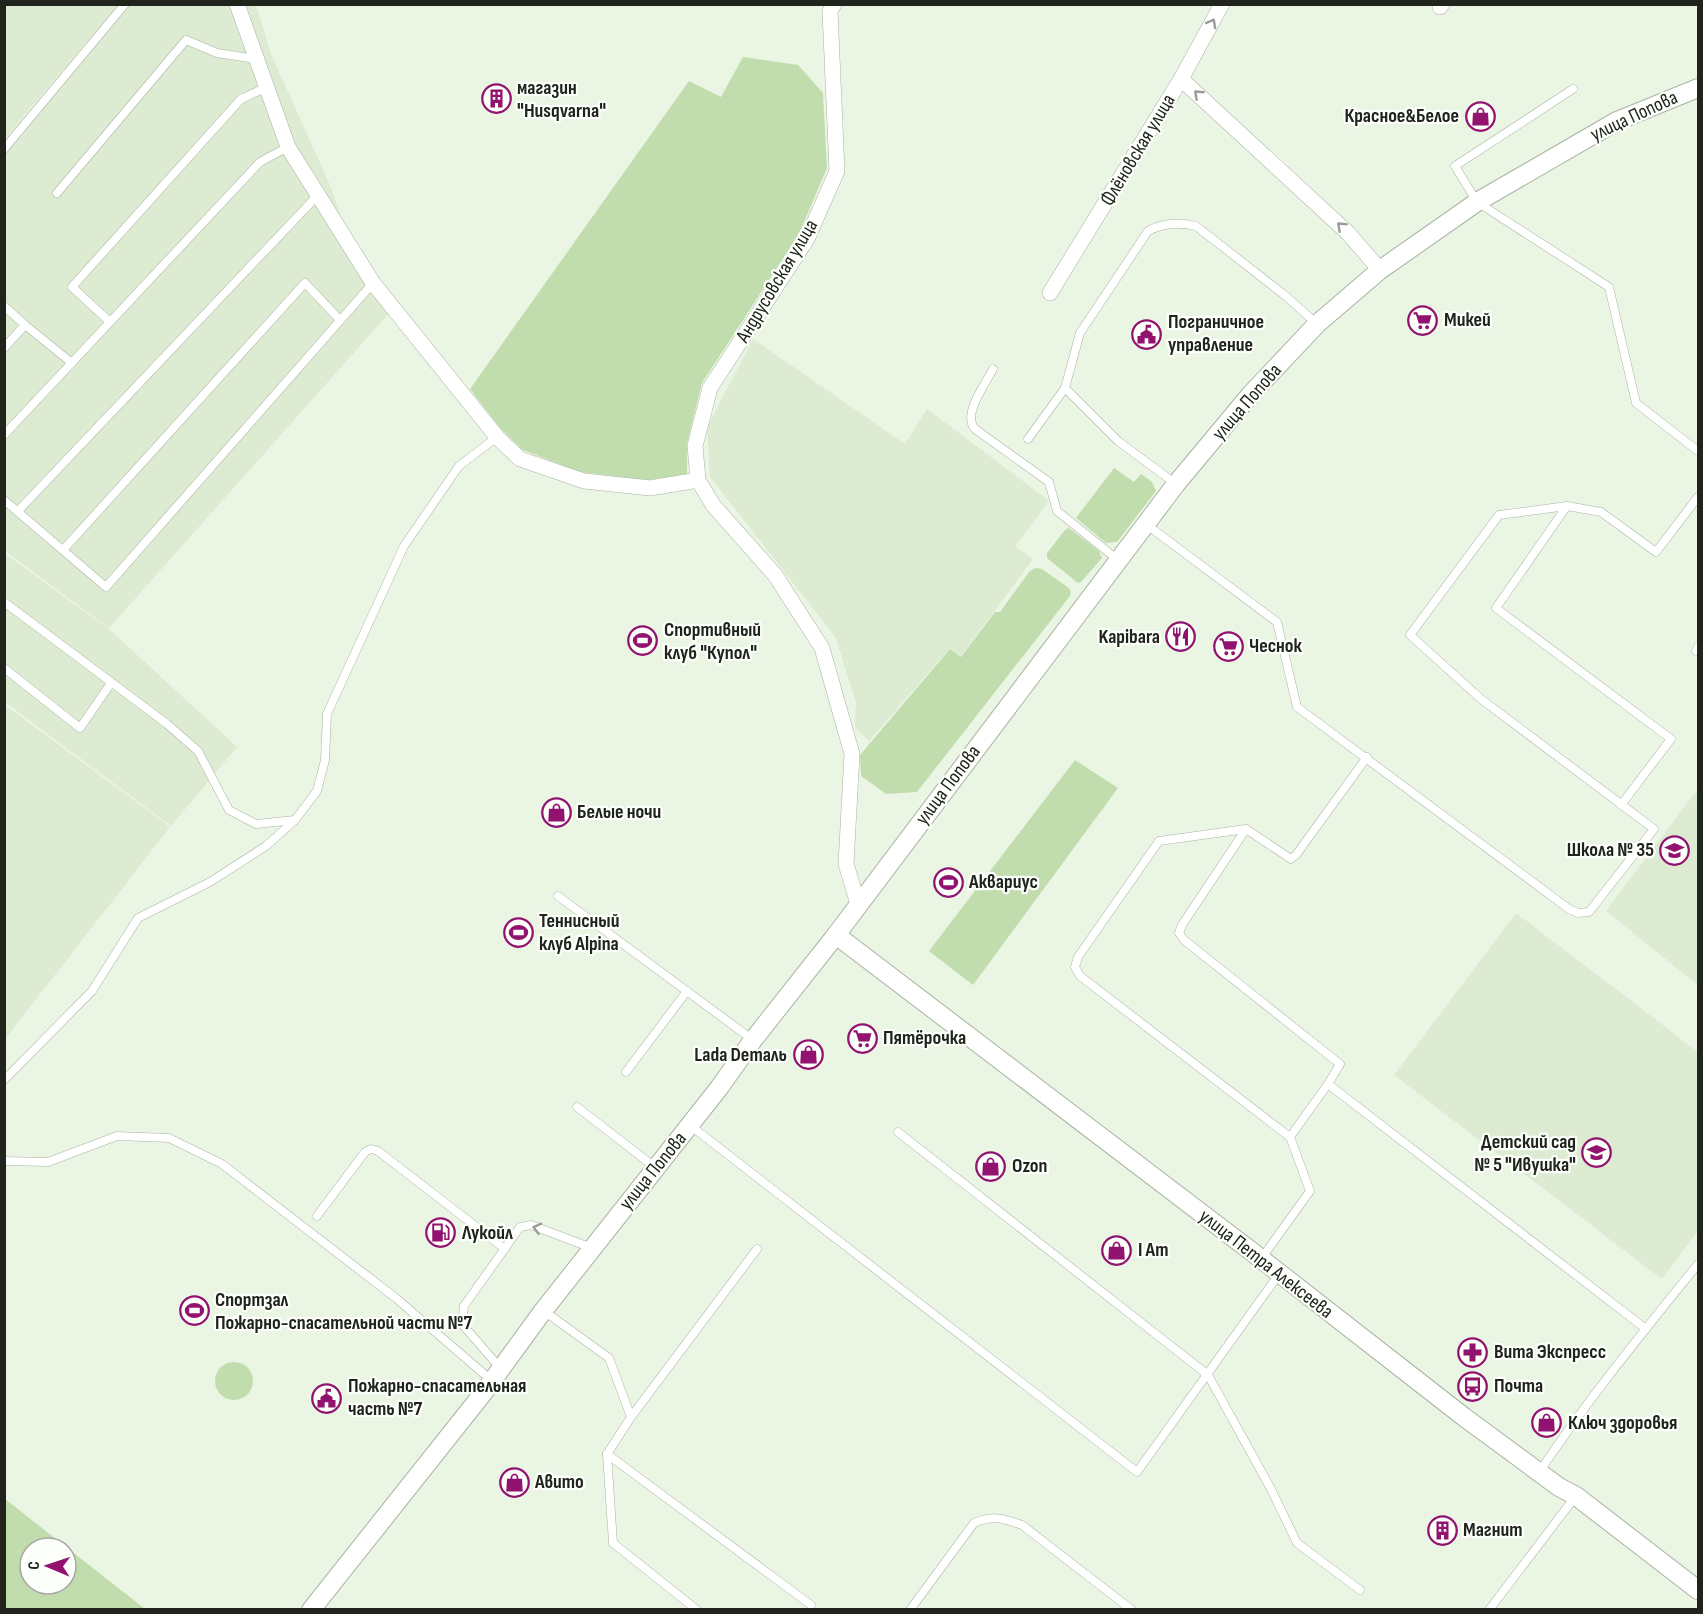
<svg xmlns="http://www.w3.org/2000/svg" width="1703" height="1614" font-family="'Sofia Sans Condensed',sans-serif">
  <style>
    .built { fill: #dcebd2 }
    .green { fill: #c1ddae; fill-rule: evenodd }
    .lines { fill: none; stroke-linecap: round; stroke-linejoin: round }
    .service-casing { stroke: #a8b3a1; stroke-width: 9 }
    .minor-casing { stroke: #a8b3a1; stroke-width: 16 }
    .tertiary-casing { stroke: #a8b3a1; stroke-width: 20 }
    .service { stroke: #fff; stroke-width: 8 }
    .minor { stroke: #fff; stroke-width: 15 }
    .tertiary { stroke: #fff; stroke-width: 18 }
    .oneway { stroke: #9b9c99 }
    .labels { text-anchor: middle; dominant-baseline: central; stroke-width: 4.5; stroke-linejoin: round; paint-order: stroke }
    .poi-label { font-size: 20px; font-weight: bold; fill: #20241d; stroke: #fdfffb; text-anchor: start }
    .street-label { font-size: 20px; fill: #20241d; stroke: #fdfffb }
  </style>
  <rect width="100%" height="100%" fill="#eaf5e3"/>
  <g class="built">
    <polygon points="5,4 118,5 5,138 4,5"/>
    <polygon points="120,5 256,5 271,54 329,183 344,225 397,304 109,628 5,551 5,140"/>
    <polygon points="753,339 905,444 927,409 1049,501 1015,546 1033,559 961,656 950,648 869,741 855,727 856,703 836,638 710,477 707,427"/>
    <polygon points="4,553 110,630 237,747 171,826 5,702"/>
    <polygon points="5,705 170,827 5,1039"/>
    <polygon points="1698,789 1698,985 1606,911"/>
    <polygon points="1516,913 1698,1052 1698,1231 1662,1279 1394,1075"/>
  </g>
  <g class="green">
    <polygon points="743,57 798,65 823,93 827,168 799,234 702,383 687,443 687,475 647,480 580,472 523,450 501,429 470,389 689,81 721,97"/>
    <polygon points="1114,468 1134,482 1141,474 1152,482 1156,491 1117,542 1106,543 1076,518"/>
    <polygon points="1069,528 1099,551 1102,558 1081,582 1078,583 1047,558 1047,553 1065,530"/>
    <polygon points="1035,568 1042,569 1069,588 1071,592 1070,596 917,792 886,794 861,776 860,755 950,649 961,657 995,612 1000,612 1029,572"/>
    <polygon points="1075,760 1118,788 973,985 929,951"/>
    <circle cx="234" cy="1381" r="19"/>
    <path d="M4,1499h1l140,110h-140zM30,1548h36v36h-36z"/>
  </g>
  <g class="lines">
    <defs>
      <g id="service">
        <polyline points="1573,89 1455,166 1477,202 1609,287 1636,403 1698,451"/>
        <polyline points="4,149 125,4"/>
        <polyline points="57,193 186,40 217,53 256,59"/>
        <polyline points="4,306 25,325"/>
        <polyline points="110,322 72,287 241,99 267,87"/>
        <polyline points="4,348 25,325 72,363"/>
        <path d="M993,369c-8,16 -31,45 -18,60l74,53 8,29 61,49"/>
        <polyline points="4,435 260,162 288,147"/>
        <polyline points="1028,439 1065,388"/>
        <path d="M1176,484l-58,-43 -53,-53 15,-55 68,-102c15,-8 32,-9 48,-5l91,71 30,27"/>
        <polyline points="4,500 106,587 373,283"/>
        <polyline points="1567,506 1496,608 1671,739 1621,805"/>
        <polyline points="18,511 318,195"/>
        <polyline points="1147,525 1277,622 1297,707 1569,909 1578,913 1589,912 1654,829 1481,699 1410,635 1499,515 1567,506 1601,512 1656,552 1698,497"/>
        <polyline points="63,550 305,283 340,320"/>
        <polyline points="4,602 167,724 198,751 229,810 256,824 295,820 317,791 325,760 327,714 404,546 459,466 497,437"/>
        <polyline points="1696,651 1698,647"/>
        <polyline points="4,668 80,728 111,683"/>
        <polyline points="1367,757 1296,855 1291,859 1246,829 1182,925 1179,933 1184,940 1340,1064 1328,1084 1646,1329"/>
        <polyline points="1246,829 1159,841 1078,957 1075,967 1080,976 1290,1137 1310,1191 1261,1259"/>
        <polyline points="558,896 753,1040"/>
        <polyline points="626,1072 687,991"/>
        <polyline points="4,1080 92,991 138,918 210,882 266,846 295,820"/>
        <polyline points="577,1107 656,1168"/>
        <polyline points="691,1126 1137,1472 1279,1274"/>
        <polyline points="898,1132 1208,1375 1271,1489 1297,1543 1360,1590"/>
        <polyline points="1290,1137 1328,1084"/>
        <polyline points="4,1161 48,1162 117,1136 169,1138 222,1164 397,1299 491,1380"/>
        <polyline points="317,1216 365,1152 371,1149 378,1151 505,1249"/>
        <polyline points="544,1311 609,1358 631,1417 607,1454 811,1605"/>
        <polyline points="501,1369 462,1324 464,1306 520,1227 531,1225 592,1248"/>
        <polyline points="631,1417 757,1249"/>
        <polyline points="607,1454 613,1543 697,1610"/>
        <path d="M1540,1471c48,-72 104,-140 158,-207"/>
        <path d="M910,1610l64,-87c19,-8 29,-5 48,2l110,85"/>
        <polyline points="1489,1610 1575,1497"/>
      </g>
      <g id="minor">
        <polyline points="237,4 288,147 373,283 497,437 520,459 584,481 650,488 698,480"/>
        <polyline points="834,4 830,11 837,171 807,239 710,388 695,446 698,480 713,505 775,575 822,648 852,754 846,864 858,904"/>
        <polyline points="1440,7 1442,4"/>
        <polyline points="1181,79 1348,233 1380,270"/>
        <polyline points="1050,293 1181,79 1222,4"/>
      </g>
      <g id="tertiary">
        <polyline points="836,935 1251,1251 1464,1417 1559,1487 1576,1496 1698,1590"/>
        <polyline points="311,1610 484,1392 543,1311 719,1088 753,1040 836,935 1176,484 1251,394 1317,324 1380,270 1477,202 1617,121 1698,88"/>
      </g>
    </defs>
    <use href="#service" class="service-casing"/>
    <use href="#minor" class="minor-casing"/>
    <use href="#tertiary" class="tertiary-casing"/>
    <use href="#service" class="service"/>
    <use href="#minor" class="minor"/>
    <use href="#tertiary" class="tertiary"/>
  </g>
  <defs><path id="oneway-chevron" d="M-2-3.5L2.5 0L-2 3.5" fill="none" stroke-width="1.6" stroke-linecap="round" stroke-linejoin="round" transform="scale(1.5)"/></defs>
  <g class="oneway">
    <use href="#oneway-chevron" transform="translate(1212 23) rotate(-61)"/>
    <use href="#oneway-chevron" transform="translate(1198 94) rotate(-137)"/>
    <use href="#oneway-chevron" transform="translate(1341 226) rotate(-137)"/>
    <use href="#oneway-chevron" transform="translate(537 1228) rotate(-165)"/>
  </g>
  <defs>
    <symbol id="building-ring" viewBox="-11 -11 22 22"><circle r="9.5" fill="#fdfffb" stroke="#92136f" stroke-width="1.5"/><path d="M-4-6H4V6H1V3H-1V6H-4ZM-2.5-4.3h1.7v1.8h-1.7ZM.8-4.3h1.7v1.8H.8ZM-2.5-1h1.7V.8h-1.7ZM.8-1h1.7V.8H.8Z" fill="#92136f"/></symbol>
    <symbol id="shop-ring" viewBox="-11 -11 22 22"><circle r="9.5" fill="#fdfffb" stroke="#92136f" stroke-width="1.5"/><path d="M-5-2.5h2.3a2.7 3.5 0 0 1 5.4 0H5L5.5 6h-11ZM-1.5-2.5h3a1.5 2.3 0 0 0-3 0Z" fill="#92136f"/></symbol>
    <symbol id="supermarket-ring" viewBox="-11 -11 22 22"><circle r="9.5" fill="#fdfffb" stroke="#92136f" stroke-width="1.5"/><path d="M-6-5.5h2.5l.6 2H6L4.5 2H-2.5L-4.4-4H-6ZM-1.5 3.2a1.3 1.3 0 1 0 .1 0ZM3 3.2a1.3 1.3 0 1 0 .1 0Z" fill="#92136f"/></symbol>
    <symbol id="civic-ring" viewBox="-11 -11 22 22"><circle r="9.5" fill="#fdfffb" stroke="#92136f" stroke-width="1.5"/><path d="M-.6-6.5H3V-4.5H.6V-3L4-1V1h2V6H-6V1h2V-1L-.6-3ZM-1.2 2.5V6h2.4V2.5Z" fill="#92136f"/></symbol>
    <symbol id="restaurant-ring" viewBox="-11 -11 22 22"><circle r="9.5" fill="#fdfffb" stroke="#92136f" stroke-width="1.5"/><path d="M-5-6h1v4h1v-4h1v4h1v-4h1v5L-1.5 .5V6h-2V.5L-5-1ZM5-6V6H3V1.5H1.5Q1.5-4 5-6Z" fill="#92136f"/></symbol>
    <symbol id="stadium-ring" viewBox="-11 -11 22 22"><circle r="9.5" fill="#fdfffb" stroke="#92136f" stroke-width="1.5"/><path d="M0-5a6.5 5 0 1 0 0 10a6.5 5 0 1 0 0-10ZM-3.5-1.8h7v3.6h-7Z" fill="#92136f"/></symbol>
    <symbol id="school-ring" viewBox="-11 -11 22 22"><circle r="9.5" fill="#fdfffb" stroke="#92136f" stroke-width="1.5"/><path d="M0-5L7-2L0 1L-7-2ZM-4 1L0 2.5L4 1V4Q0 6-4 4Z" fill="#92136f"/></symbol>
    <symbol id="fuel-ring" viewBox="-11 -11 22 22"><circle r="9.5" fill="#fdfffb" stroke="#92136f" stroke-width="1.5"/><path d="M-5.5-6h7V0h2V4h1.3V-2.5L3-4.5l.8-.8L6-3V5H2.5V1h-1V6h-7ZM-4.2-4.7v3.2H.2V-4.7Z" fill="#92136f"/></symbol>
    <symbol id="pharmacy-ring" viewBox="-11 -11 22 22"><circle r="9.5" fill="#fdfffb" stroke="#92136f" stroke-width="1.5"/><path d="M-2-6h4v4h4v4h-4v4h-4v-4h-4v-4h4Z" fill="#92136f"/></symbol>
    <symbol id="bus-ring" viewBox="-11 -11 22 22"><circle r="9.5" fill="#fdfffb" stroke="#92136f" stroke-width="1.5"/><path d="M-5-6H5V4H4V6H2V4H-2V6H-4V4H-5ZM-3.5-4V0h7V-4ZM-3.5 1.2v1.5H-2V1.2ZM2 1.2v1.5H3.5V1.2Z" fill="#92136f"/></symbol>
  </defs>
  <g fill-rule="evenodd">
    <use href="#building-ring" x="480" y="82" width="33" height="33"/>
    <use href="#shop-ring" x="1464" y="100" width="33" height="33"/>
    <use href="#supermarket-ring" x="1406" y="304" width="33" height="33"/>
    <use href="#civic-ring" x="1130" y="318" width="33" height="33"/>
    <use href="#restaurant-ring" x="1164" y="620" width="33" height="33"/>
    <use href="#stadium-ring" x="626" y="624" width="33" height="33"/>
    <use href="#supermarket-ring" x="1212" y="630" width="33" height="33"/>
    <use href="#shop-ring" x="540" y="796" width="33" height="33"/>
    <use href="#school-ring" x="1658" y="834" width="33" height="33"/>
    <use href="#stadium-ring" x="932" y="866" width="33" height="33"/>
    <use href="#stadium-ring" x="502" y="916" width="33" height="33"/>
    <use href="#supermarket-ring" x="846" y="1022" width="33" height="33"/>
    <use href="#shop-ring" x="792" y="1038" width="33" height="33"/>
    <use href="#school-ring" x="1580" y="1136" width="33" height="33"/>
    <use href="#shop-ring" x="974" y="1150" width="33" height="33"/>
    <use href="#fuel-ring" x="424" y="1216" width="33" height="33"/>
    <use href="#shop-ring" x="1100" y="1234" width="33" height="33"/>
    <use href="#stadium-ring" x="178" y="1294" width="33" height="33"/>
    <use href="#pharmacy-ring" x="1456" y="1336" width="33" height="33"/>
    <use href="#bus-ring" x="1456" y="1370" width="33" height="33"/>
    <use href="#civic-ring" x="310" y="1382" width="33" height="33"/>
    <use href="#shop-ring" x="1530" y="1406" width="33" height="33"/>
    <use href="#shop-ring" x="498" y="1466" width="33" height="33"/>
    <use href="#building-ring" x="1426" y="1514" width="33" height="33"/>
  </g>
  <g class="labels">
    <g class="poi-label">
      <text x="517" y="88">магазин<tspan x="517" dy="23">"Husqvarna"</tspan></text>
      <text x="1459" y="116" text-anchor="end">Красное&amp;Белое</text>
      <text x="1444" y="320">Микей</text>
      <text x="1168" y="322">Пограничное<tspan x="1168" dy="23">управление</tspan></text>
      <text x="664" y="630">Спортивный<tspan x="664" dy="23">клуб "Купол"</tspan></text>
      <text x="1160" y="637" text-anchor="end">Kapibara</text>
      <text x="1249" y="646">Чеснок</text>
      <text x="577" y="812">Белые ночи</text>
      <text x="1654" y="850" text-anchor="end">Школа № 35</text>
      <text x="969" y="882">Аквариус</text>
      <text x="539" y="921">Теннисный<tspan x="539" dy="23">клуб Alpina</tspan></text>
      <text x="883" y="1038">Пятёрочка</text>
      <text x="787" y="1055" text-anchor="end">Lada Dеталь</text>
      <text x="1576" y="1142" text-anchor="end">Детский сад<tspan x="1576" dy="23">№ 5 "Ивушка"</tspan></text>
      <text x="1012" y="1166">Ozon</text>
      <text x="462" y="1233">Лукойл</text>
      <text x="1138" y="1250">I Am</text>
      <text x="215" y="1300">Спортзал<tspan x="215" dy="23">Пожарно-спасательной части №7</tspan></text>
      <text x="1494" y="1352">Вита Экспресс</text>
      <text x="348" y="1386">Пожарно-спасательная<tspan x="348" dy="23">часть №7</tspan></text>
      <text x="1494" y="1386">Почта</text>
      <text x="1568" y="1423">Ключ здоровья</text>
      <text x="535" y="1482">Авито</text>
      <text x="1463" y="1530">Магнит</text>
    </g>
    <g class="street-label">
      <text transform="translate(1634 116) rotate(-25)">улица Попова</text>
      <text transform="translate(1138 150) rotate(-59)">Флёновская улица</text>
      <text transform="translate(777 281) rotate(-59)">Андрусовская улица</text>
      <text transform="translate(1247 402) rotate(-49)">улица Попова</text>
      <text transform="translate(948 785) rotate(-53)">улица Попова</text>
      <text transform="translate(653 1171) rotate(-51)">улица Попова</text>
      <text transform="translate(1266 1264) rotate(38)">улица Петра Алексеева</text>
    </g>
  </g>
  <rect width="1703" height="1614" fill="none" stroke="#20241d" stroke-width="12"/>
  <g transform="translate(48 1566) rotate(272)"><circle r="28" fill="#fdfffb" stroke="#a5a7a2" stroke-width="1.5"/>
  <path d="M0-4.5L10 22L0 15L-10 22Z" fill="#92136f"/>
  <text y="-9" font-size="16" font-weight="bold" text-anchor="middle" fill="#20241d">С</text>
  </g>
</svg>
